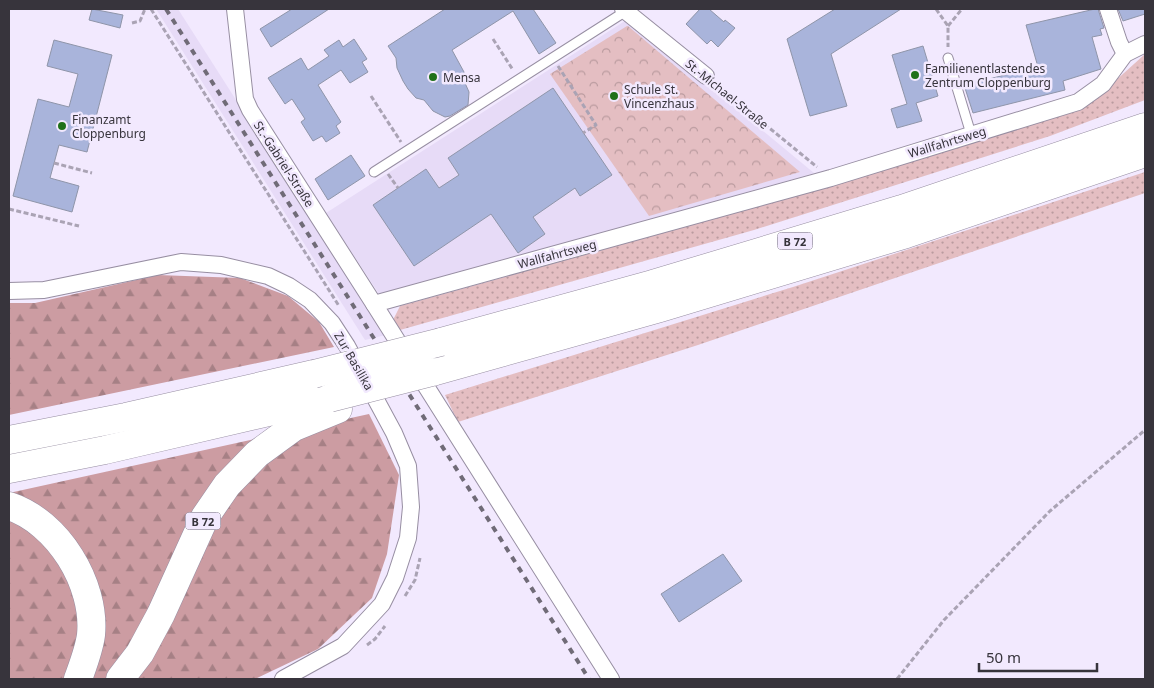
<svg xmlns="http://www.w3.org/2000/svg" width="1154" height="688" font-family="'Noto Sans',sans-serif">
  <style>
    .built { fill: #e7dbf7 }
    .grass { fill: url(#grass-dots) }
    .forest { fill: url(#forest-firs) }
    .park { fill: url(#park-crowns) }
    .building { fill: #a9b4db; stroke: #8f95a9 }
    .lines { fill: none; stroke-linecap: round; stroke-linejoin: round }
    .lane-casing { stroke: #978ea2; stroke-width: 11 }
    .street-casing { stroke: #978ea2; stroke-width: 18 }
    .highway-casing { stroke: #978ea2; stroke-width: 29 }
    .path { stroke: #aaa3b4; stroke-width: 3; stroke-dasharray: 5 2.5; stroke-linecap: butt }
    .lane { stroke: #fff; stroke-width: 9 }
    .street { stroke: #fff; stroke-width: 16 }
    .highway { stroke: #fff; stroke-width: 28 }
    .rail { stroke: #706b77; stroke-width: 4; stroke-dasharray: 6 6; stroke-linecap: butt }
    .highway-bridge-casing { stroke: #978ea2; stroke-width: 29; stroke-linecap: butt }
    .highway-bridge { stroke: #fff; stroke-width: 28 }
    .poi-dot { fill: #1f7119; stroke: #f2e9fe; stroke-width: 2 }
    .labels { text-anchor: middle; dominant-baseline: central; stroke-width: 5; stroke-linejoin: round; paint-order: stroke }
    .shield { fill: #f2e9fe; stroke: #6f6a76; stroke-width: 1 }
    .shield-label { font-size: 11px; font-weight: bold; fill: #37343c }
    .poi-label { font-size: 12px; fill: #37343c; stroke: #f2e9fe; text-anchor: start }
    .street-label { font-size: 12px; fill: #37343c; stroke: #f2e9fe }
  </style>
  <defs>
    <pattern id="grass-dots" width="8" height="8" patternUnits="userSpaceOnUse" patternTransform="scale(1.25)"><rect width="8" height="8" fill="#e4bec2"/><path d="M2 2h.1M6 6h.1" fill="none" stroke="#ba9b9f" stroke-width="1.8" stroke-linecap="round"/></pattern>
    <pattern id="forest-firs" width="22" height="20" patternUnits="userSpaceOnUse" patternTransform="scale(1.25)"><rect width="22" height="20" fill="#cc9ca2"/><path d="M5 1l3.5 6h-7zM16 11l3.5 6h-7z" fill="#a68085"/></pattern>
    <pattern id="park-crowns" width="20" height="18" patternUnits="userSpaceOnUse" patternTransform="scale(1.25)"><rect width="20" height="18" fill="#e4bec2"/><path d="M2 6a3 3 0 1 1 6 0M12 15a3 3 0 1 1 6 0" fill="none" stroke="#ba9b9f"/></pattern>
  </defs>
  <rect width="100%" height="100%" fill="#f2e9fe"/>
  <g class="built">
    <polygon points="156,9 178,9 386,335 365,340"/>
    <polygon points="628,19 814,173 381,297 326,213"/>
  </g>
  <g class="grass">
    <polygon points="1145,54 1145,100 1050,136 754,230 400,330 393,320 400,306 839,184 1092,102"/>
    <polygon points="1145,172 1145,193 698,345 458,422 445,395 793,287"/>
  </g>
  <g class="forest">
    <polygon points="158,275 240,278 288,296 319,322 334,347 9,415 9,303 35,303"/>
    <polygon points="369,414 399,475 387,554 372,598 318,649 255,679 9,679 9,493"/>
  </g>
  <polygon class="park" points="627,26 628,26 800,172 649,216 550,74"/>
  <g class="building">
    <polygon points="92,9 123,15 120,28 89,20"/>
    <polygon points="292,9 329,9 271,47 260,29"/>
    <polygon points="445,9 533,9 556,43 539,54 513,11 452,50 464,72 465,83 469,92 468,105 450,116 445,117 433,111 424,100 416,98 408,89 403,81 397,68 396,58 388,46"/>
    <polygon points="700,9 709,9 724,22 725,20 735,28 718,47 711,40 707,44 686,24"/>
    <polygon points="835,9 901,9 831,54 847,106 810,116 787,39"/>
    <polygon points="1095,9 1098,9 1104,28 1100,29 1102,35 1092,37 1101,69 1063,81 1065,90 973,113 964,85 1038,67 1026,25"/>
    <polygon points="1118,9 1145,9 1145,14 1123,21"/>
    <polygon points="354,39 367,59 362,62 368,72 350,83 341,70 318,85 341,122 336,126 340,133 326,142 322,136 313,141 301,122 305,119 292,99 285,104 268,78 301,58 308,70 329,56 324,50 339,40 343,47"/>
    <polygon points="54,40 112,55 87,152 59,145 50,178 79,186 72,212 13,196 38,99 69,107 78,74 47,66"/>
    <polygon points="923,46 938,96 916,103 922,121 897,128 891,109 907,104 892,55"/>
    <polygon points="553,88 612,175 580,196 575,188 533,217 545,234 518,253 491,214 414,266 373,205 426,169 439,188 459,175 448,158"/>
    <polygon points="351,155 365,176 328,200 315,179"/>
    <polygon points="723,554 742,581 679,622 661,594"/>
  </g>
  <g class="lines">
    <defs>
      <g id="lane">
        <polyline points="948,58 971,134"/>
        <polyline points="374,172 626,11"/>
      </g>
      <g id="street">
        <polyline points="235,9 245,99 250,110 374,304"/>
        <polyline points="623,9 706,76"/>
        <polyline points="1108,9 1119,42 1125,54"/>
        <polyline points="9,291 44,290 181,262 221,265 268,276 289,286 310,300 332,323 347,346 394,433 408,466 411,507 408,538 395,578 382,604 343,646 283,679"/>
        <polyline points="611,679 374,304 831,178 1078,102 1103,84 1125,54 1145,44"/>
      </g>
      <g id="highway">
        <polyline points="441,342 653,284 902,209 1145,127"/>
        <polyline points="432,372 660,308 906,234 1145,153"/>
        <polyline points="9,440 126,417 314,374"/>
        <polyline points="9,469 105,450 329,398"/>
        <path d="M9,506c49,16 87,78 82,129 -2,15 -8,30 -13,44"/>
        <polyline points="120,679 140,653 161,614 205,517 227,485 257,454 294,427 338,409"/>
      </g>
    </defs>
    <use href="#lane" class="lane-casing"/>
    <use href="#street" class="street-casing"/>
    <use href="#highway" class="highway-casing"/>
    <g class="path">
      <polyline points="151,9 339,306"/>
      <polyline points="936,9 948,26 948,47"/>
      <polyline points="132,23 140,21 145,9"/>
      <polyline points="948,26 962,9"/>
      <polyline points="493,39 513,70"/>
      <polyline points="558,66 596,125 583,133"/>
      <polyline points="718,86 817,167"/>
      <polyline points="371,96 401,142"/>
      <polyline points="54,163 92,173"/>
      <polyline points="388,174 398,188"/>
      <polyline points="9,209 79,226"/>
      <polyline points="405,596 415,580 420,558"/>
      <polyline points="367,645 375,639 385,626"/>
      <polyline points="897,679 944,620 1050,511 1145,430"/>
    </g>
    <use href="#lane" class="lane"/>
    <use href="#street" class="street"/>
    <use href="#highway" class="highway"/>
    <polyline class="rail" points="166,9 589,679"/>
    <defs>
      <g id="highway-bridge">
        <polyline points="314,374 441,342"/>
        <polyline points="330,398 432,372"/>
      </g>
    </defs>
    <use href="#highway-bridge" class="highway-bridge-casing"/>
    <use href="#highway-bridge" class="highway-bridge"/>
  </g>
  <g class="poi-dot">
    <circle cx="915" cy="75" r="5"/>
    <circle cx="433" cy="77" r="5"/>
    <circle cx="614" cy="96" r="5"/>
    <circle cx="62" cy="126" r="5"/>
  </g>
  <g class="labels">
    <g class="shield">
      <rect x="777.5" y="232.5" width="35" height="17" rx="4"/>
      <rect x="185.5" y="512.5" width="35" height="17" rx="4"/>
    </g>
    <g class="shield-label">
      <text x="795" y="241">B 72</text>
      <text x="203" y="521">B 72</text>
    </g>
    <g class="poi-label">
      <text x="925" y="68">Familienentlastendes<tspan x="925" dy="14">Zentrum Cloppenburg</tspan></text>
      <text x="443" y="77">Mensa</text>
      <text x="624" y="89">Schule St.<tspan x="624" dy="14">Vincenzhaus</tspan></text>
      <text x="72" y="119">Finanzamt<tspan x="72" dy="14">Cloppenburg</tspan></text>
    </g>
    <g class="street-label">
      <text transform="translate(727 94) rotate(39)">St.-Michael-Straße</text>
      <text transform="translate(947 142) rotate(-17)">Wallfahrtsweg</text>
      <text transform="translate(284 164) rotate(57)">St.-Gabriel-Straße</text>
      <text transform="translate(557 254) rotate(-15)">Wallfahrtsweg</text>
      <text transform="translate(354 361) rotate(60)">Zur Basilika</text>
    </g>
  </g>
  <rect width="1154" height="688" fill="none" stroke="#37343c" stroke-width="20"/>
  <path d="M979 663v8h118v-8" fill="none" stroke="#37343c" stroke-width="2.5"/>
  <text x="986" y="663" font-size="15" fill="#37343c" stroke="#f2e9fe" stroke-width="4" paint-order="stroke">50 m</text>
</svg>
